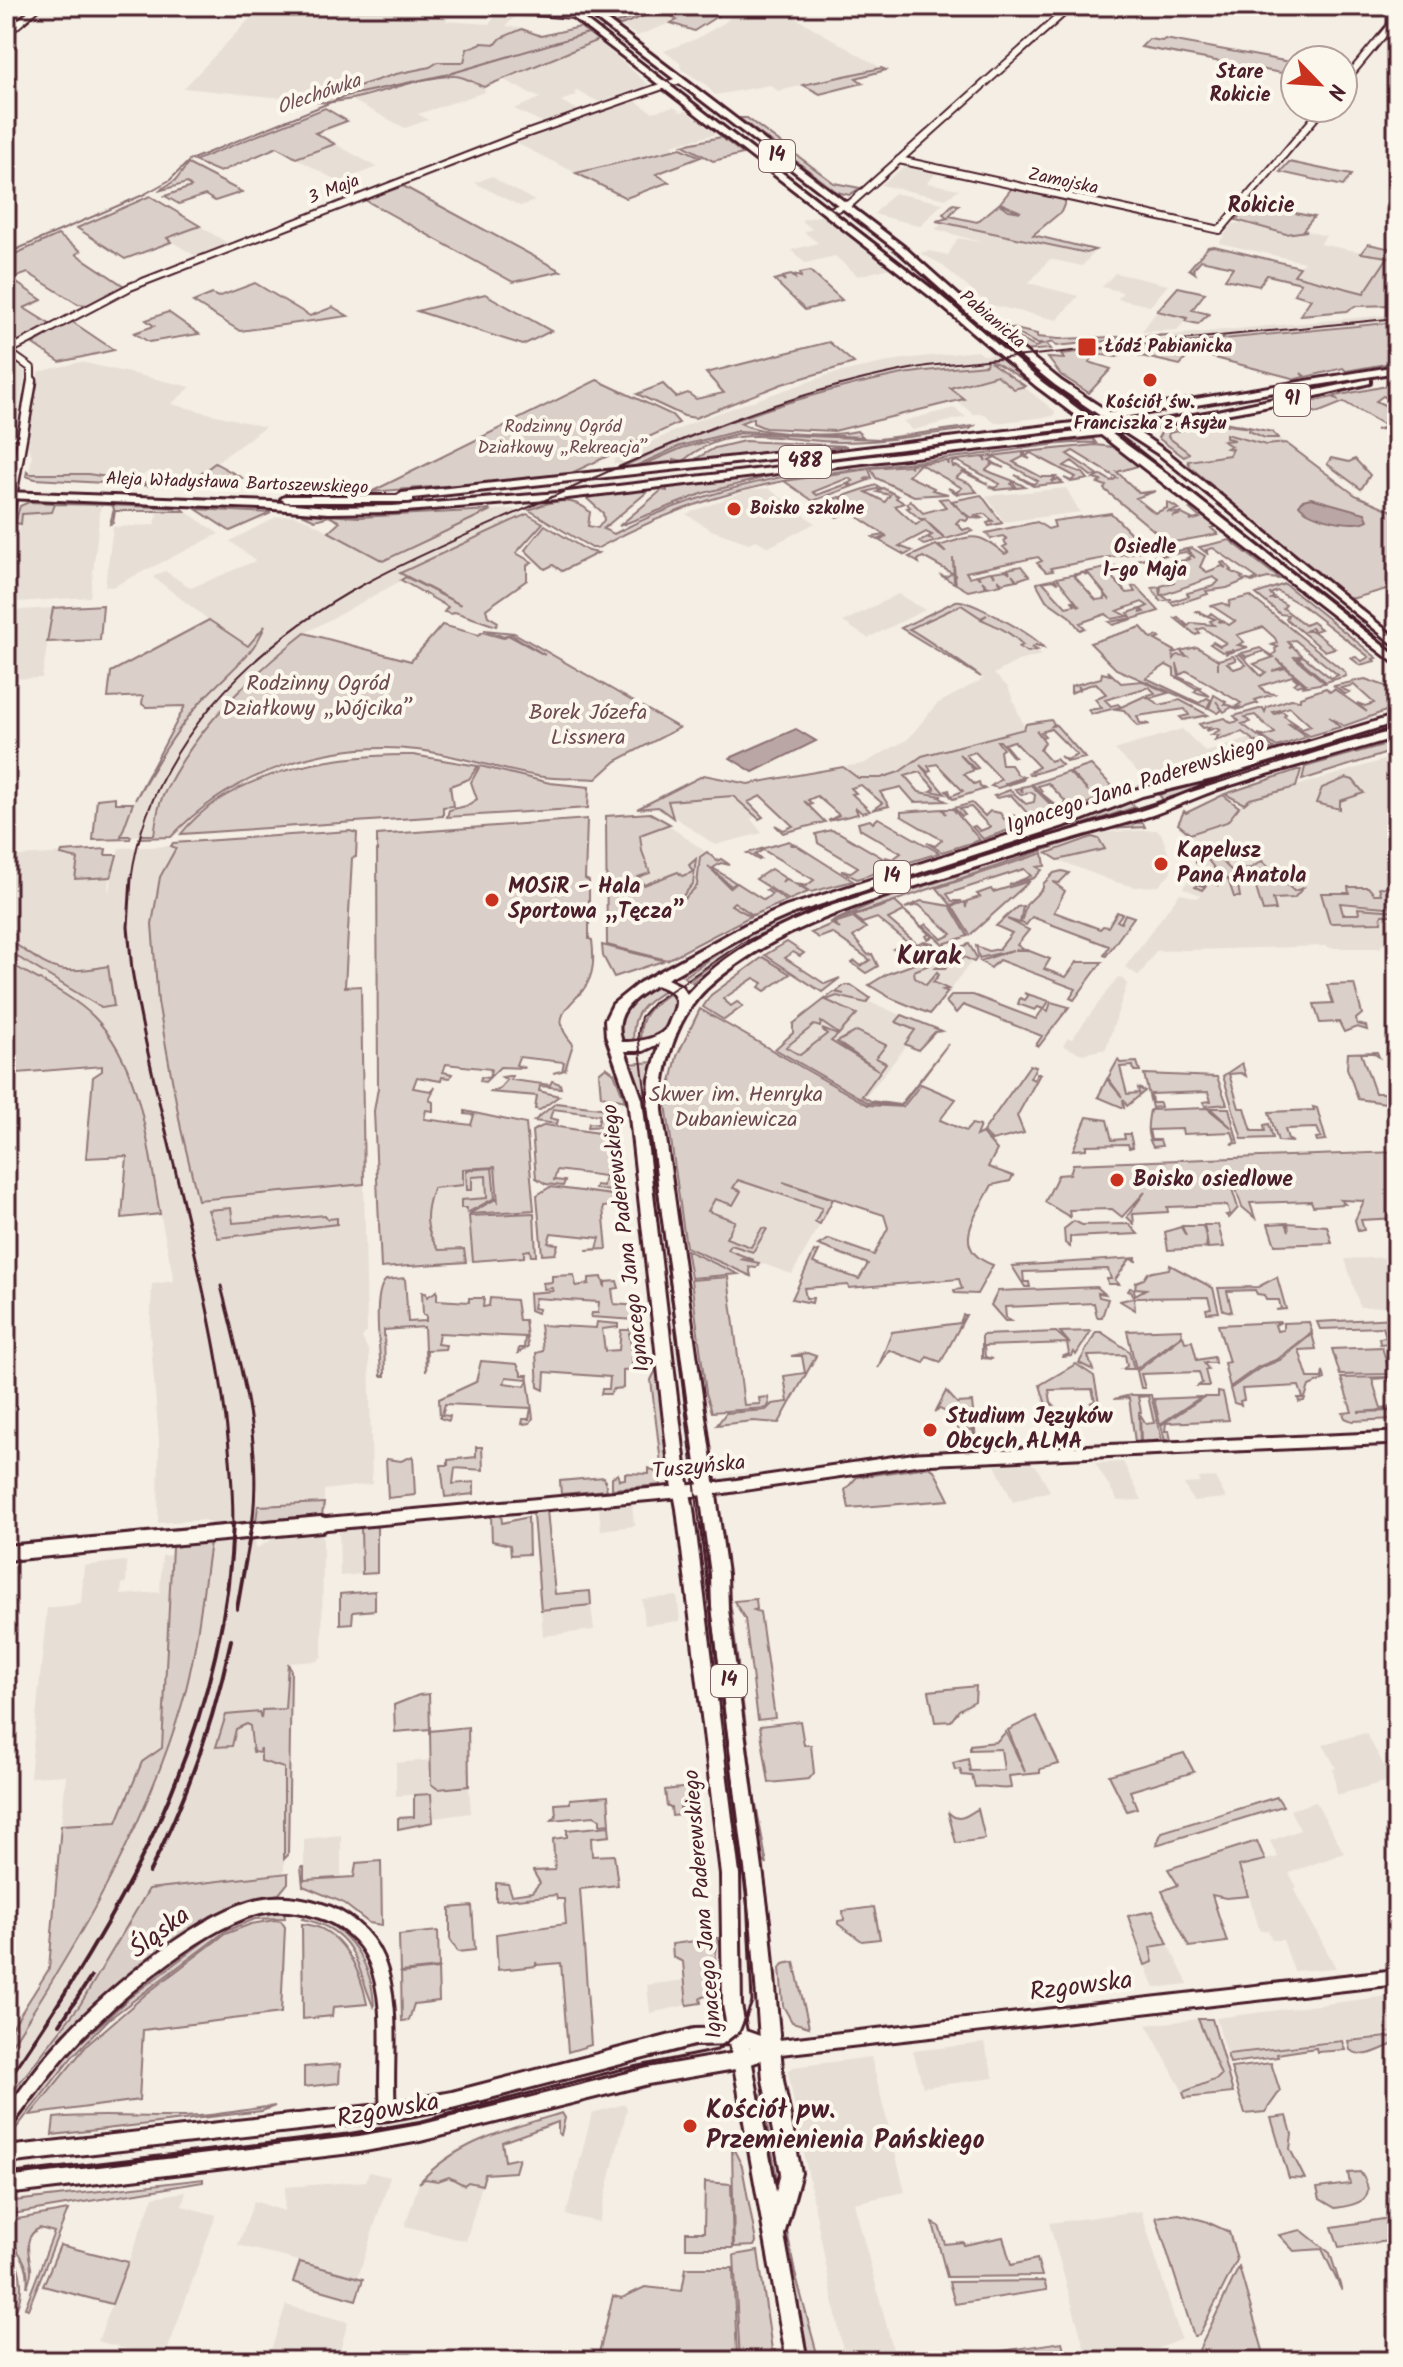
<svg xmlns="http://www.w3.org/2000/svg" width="1403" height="2367" font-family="Kalam,sans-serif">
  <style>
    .built { fill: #e7dfd6 }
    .green { fill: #dbd0c9; stroke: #92787a; stroke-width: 2 }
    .water { fill: #baa7a5; stroke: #8d7174; stroke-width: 2 }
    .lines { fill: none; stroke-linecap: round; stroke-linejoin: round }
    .stream { stroke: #8d7174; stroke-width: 2 }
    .primary-tunnel { stroke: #d2c5bf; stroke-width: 11; stroke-dasharray: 11 5; stroke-linecap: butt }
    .tertiary-far3-casing { stroke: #4a1f2b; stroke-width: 10 }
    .tertiary-far2-casing { stroke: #4a1f2b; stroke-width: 13 }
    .tertiary-far1-casing { stroke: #4a1f2b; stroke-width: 17 }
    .tertiary-casing { stroke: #4a1f2b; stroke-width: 20 }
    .secondary-casing { stroke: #4a1f2b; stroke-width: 6 }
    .primary-casing { stroke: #4a1f2b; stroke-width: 6 }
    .tertiary-far3 { stroke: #fbf7ec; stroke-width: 6 }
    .tertiary-far2 { stroke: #fbf7ec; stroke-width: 8 }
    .tertiary-far1 { stroke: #fbf7ec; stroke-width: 11 }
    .tertiary { stroke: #fbf7ec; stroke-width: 14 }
    .secondary { fill: #fbf7ec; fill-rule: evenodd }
    .primary { fill: #fbf7ec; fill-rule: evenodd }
    .tram-far1 { stroke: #4a1f2b; stroke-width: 2 }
    .tram { stroke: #4a1f2b; stroke-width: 3 }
    .rail-far2 { stroke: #4a1f2b; stroke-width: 2 }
    .rail-far1 { stroke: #4a1f2b; stroke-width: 3 }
    .rail { stroke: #4a1f2b; stroke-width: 4 }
    .poi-dot { fill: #c8321e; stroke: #fbf7ec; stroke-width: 3 }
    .labels { text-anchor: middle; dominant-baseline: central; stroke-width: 8; stroke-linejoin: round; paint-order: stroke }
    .far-street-label { font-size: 18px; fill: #4a1f2b; stroke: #fbf7ec }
    .far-poi-label { font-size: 18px; font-weight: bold; fill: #4a1f2b; stroke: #fbf7ec; text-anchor: start }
    .far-park-label { font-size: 18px; fill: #6e4b52; stroke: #fbf7ec }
    .far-neighbourhood-label { font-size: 20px; font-weight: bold; fill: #4a1f2b; stroke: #fbf7ec }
    .far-water-label { font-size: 20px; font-style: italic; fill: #714f56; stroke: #fbf7ec }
    .shield { fill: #fbf7ec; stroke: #7f6065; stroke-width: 2 }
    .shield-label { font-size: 20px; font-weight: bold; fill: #4a1f2b }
    .far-quarter-label { font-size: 22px; font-weight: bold; fill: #4a1f2b; stroke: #fbf7ec }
    .park-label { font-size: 22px; fill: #6e4b52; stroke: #fbf7ec }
    .street-label { font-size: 22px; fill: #4a1f2b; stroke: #fbf7ec }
    .poi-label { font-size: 22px; font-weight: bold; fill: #4a1f2b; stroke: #fbf7ec; text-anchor: start }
    .quarter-label { font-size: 26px; font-weight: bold; fill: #4a1f2b; stroke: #fbf7ec }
    .near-street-label { font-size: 26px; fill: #4a1f2b; stroke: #fbf7ec }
    .near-poi-label { font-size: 26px; font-weight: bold; fill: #4a1f2b; stroke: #fbf7ec; text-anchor: start }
  </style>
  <rect width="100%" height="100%" fill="#f4eee4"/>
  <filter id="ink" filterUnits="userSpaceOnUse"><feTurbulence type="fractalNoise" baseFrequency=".0125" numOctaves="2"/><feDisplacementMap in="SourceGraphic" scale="16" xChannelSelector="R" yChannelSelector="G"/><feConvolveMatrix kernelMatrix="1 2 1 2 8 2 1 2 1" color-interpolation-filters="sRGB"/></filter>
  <g filter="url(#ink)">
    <g class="built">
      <polygon points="262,6 354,6 349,12 354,13 360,6 440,6 456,8 446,21 489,24 499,12 517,14 506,26 524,28 501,38 496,44 482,43 464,61 438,62 430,67 396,74 325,99 312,101 184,88"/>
      <polygon points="743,6 753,10 776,6 881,68 778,91 770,85 715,95 705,84 681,69 680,63 664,51 696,39 724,23"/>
      <polygon points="662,9 678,20 637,36 620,25"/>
      <polygon points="598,40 649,85 599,102 577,91 574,93 577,95 561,101 578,110 542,122 514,109 540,98 504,80"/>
      <polygon points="457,75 484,87 485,92 418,114 428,120 405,128 348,98"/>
      <polygon points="634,100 652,112 674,107 681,112 686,111 716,134 672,145 677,149 576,173 516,143"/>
      <polygon points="335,144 377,167 339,182 296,158"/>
      <polygon points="909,167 936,173 927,183 959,189 946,199 881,185 903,168"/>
      <polygon points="492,176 500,182 535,201 520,206 475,183"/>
      <polygon points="894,193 943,203 920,226 874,214"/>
      <polygon points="822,215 890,268 858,276 835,256 805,263 791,250 818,243 804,232 812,229 801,220"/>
      <polygon points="947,221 1093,254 1082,266 1050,259 1029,283 1078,296 1057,320 987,304 941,264 920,253 929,251 948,255 958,238 984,243 935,229"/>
      <polygon points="1240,223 1286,234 1307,231 1326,236 1320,244 1388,257 1364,293 1311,281 1294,275 1304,262 1219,243 1232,224"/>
      <polygon points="200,226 229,244 197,257 166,238"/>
      <polygon points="1115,273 1168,285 1150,306 1118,299 1123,292 1102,287"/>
      <polygon points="1157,311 1188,318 1177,330 1144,332 1142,331"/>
      <polygon points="1397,314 1397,321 1177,342 1172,335"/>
      <polygon points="978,351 983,355 997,354 1001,359 987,360 986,365 895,375 825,392 733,422 624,466 613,463 615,459 698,420 831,374 903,359"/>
      <polygon points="6,356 26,372 6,475"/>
      <polygon points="81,362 191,387 171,404 265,427 187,484 160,481 148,472 133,481 88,474 29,474 32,455 28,447 38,372"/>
      <polygon points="997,375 1014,389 1024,387 1055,411 1054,416 995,423 985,414 973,414 957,401 963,399 949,388"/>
      <polygon points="954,408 966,417 913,430 903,421"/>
      <polygon points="1220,421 1277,436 1286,443 1268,446 1239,439 1225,457 1188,463 1158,438 1161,432 1167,430"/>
      <polygon points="768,488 815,523 769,547 756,540 749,543 711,530 686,514 749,490"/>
      <polygon points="1066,488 1080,512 1004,522 986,496"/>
      <polygon points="55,504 101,504 90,597 16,602 6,595 6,576 12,572 22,514 52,512"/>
      <polygon points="513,509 523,515 402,573 408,577 305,633 265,664 205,729 161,799 154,835 121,836 135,800 176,735 199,704 256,643 261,631 248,646 232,638 153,577 165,571 191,588 255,561 230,541 276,517 293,515 309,521 383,561 491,510"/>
      <polygon points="158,510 185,511 219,534 112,587 105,586 113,527 155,525"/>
      <polygon points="898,594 925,610 868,638 843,622"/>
      <polygon points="956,601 1025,636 1035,646 1032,648 1041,655 1018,661 994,674 1008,687 1025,729 914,760 899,771 881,778 858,778 843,767 863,764 908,739 937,704 983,679 901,628"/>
      <polygon points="53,608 42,678 6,679 6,611"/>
      <polygon points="1182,729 1206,752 1251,738 1267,750 1191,772 1145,779 1115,750"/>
      <polygon points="1397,756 1397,944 1381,945 1381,948 1331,948 1326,946 1156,951 1139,976 1125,967 1180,893 1197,898 1200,895 1183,888 1196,869 1193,845 1197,844 1190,834 1227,822 1241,804 1249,800"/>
      <polygon points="286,765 287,770 240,790 182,833 173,834 192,815 221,794"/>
      <polygon points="734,796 756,816 751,819 762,833 715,845 673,816 668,801"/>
      <polygon points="658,818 716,859 706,865 730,910 628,943 615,822"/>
      <polygon points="1156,830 1161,833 1172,865 1170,873 1159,886 1135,887 1115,882 1058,860 1105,849 1099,839 1092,837 1107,832"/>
      <polygon points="171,846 176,848 160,877 152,924 158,1002 181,1129 198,1199 364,1184 367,1331 362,1338 369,1352 372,1484 324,1490 324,1503 258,1507 256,1521 211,1525 205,1520 158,1523 159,1441 150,1332 152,1284 174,1281 135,1091 123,1057 94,1018 6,961 6,949 102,999 6,938 6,857 80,852 75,879 109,877 108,894 119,848"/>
      <polygon points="969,944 974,958 931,1015 891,999 868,985 887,974"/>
      <polygon points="1118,977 1122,978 1127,984 1106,1049 1082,1054 1063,1046 1068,1038 1072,1039"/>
      <polygon points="838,995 867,1001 935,1029 918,1049 907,1045 865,1098 778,1047 825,1000"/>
      <polygon points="524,1124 536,1256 420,1265 417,1189"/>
      <polygon points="764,1175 835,1198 792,1274 757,1262 709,1254 701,1176"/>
      <polygon points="1397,1257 1397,1306 1360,1307 1345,1259"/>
      <polygon points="1123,1462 1142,1500 1118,1501 1095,1463"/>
      <polygon points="1030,1463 1036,1466 1050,1491 1013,1502 995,1465"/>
      <polygon points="1215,1477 1226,1498 1193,1501 1184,1484 1200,1483 1199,1478"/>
      <polygon points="632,1502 634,1526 601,1530 599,1508 604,1504"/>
      <polygon points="361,1526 362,1574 340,1576 339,1528"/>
      <polygon points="323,1531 322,1656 317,1661 288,1663 286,1709 262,1710 261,1761 284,1768 284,1874 149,1889 80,2005 6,2100 6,2053 50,1984 89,1915 164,1759 182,1702 197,1637 210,1542 255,1538 256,1549 280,1534"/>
      <polygon points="171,1555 162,1748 142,1762 117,1822 61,1825 66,1775 30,1777 47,1608 81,1604 84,1566 124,1561 127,1563 126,1583 122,1584 121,1595 160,1592 162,1556"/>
      <polygon points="677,1596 680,1621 645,1625 642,1599"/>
      <polygon points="591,1605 594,1630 543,1636 541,1610"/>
      <polygon points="1366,1733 1392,1780 1337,1795 1333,1769 1336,1768 1323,1744"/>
      <polygon points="431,1760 431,1784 437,1789 469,1786 471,1813 434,1818 432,1793 396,1796 396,1763"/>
      <polygon points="1316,1802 1344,1853 1289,1873 1297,1888 1294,1890 1336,1968 1294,1971 1283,1940 1272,1940 1268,1930 1260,1931 1240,1866 1278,1857 1270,1841 1300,1830 1290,1810"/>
      <polygon points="341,1835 341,1877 304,1880 304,1839"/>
      <polygon points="1168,1944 1188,1984 1154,1988 1145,1965 1153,1961 1149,1947"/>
      <polygon points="685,1980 687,2005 650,2013 647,1985"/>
      <polygon points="1396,1995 1397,2034 1226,2053 1216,2018"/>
      <polygon points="1198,2019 1221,2075 1217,2079 1183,2092 1147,2025"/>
      <polygon points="984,2043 994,2078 923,2087 913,2051"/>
      <polygon points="871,2057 905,2192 854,2203 896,2361 845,2361 788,2072 793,2067"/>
      <polygon points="625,2104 627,2109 599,2222 566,2215 592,2113"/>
      <polygon points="496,2136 466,2241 405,2226 419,2183 431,2169 456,2150"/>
      <polygon points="369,2172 390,2177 358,2277 238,2245 254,2201 284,2211 285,2187 366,2181"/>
      <polygon points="186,2192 182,2206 216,2215 164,2360 98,2341 153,2197"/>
      <polygon points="1141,2211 1181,2339 1129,2361 1088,2361 1049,2223"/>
      <polygon points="286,2305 348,2322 337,2361 309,2361 271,2350"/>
    </g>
    <g class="green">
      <polygon points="592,6 618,6 630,15 654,6 730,8 694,31 671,23 677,20 662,9 618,26"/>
      <path d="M580,27l18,13 -114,47c-8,-3 -20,-11 -29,-11 -39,-1 -111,34 -143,25l84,-27 34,-7 8,-5h26l3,-13 15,-6 14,1 5,-6 21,-9 19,7z"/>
      <polygon points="1149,39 1162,41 1165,39 1290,62 1281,73 1141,47"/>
      <polygon points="881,68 886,70 856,78 863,83 820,94 803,85"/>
      <polygon points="325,108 347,121 315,133 335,144 296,158 277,147 220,172 194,161"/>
      <polygon points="739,118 747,118 834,183 860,188 849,195 837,192"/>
      <polygon points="721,137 743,154 713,161 683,145"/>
      <polygon points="681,148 701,157 656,174 669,182 626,198 576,173"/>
      <polygon points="1289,162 1351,175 1343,186 1280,172"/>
      <polygon points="188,164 242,192 215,201 205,195 179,204 165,196 191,187 187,183 158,191 176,180"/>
      <polygon points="403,186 561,271 513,282 365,200"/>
      <polygon points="1012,188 1066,200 1061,212 1033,235 1095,250 1087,253 936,221 948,218 943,214 953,204 959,205 949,216 977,222 999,204 1009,210 1021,212 1000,203"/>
      <polygon points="150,196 200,226 167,238 171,242 125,259 77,228"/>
      <polygon points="1249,204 1252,204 1314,217 1303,230 1307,231 1286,234 1236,220"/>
      <polygon points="58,235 81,251 76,254 124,286 88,305 78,304 28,273 11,279 42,300 24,308 51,325 8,347 6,258"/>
      <polygon points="1368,244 1397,250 1397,305 1355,306 1347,311 1300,315 1311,299 1294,294 1301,283 1267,275 1259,286 1225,279 1233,267 1201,260 1193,269 1195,273 1189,269 1208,247 1214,246 1300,267 1294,275 1364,293 1388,257 1361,253"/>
      <polygon points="810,271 842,300 805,310 774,280 781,278 785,281 783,277 791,275 795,278 794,275 801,277 800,273"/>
      <polygon points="255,283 310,316 333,307 348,316 240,331 193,302 212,294 218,297"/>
      <polygon points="1178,287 1205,293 1192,310 1209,314 1198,324 1185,321 1187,318 1157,311"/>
      <polygon points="485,294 551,331 523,345 417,311"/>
      <polygon points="168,312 199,334 149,342 134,333 154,326 146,320"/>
      <polygon points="71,321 114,350 60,362 33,344"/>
      <polygon points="1397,322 1397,362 1346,371 1343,368 1306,377 1301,373 1304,377 1296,379 1192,352 1180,365 1128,353 1163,346 1183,348 1172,344"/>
      <polygon points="1006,327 1037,334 1037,337 1059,339 1169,335 1056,346 1053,342 1046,344 1051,349 1022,351 998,330 1001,328 1035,347 1044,344 1037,344"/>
      <polygon points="1174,341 1129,348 1117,357 1096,354 1089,362 1111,369 1089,393 1061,375 1048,358 1064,359 1061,354"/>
      <polygon points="829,342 854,363 782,384 695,418 684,416 637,394 663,384 676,397 688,393 696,399 724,393 706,373"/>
      <path d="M1004,359l27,25 -35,-21 -6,-1 35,24 -11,3 -17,-14 -47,13 14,11 -130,32 -69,-3 -12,-5v-5l-13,5c23,12 91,14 117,8l6,6 -125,-6 -58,15 -51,23 -16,2c88,-42 185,-76 280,-95 30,-6 62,-8 93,-11l1,-5z"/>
      <polygon points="597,380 672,415 679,423 565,476 371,492"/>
      <polygon points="1397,384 1397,403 1383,396 1376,401 1397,411 1397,427 1376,430 1391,425 1386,426 1344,402 1317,413 1296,405 1333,397 1337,399 1335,396"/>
      <polygon points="1220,421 1272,432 1278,438 1265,438 1249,431 1250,428 1220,424 1218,426 1200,426 1169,433 1168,437 1189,453 1184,457 1158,438 1162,431"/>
      <path d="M974,426l-4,3c-42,5 -85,13 -128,13 -56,0 -111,-22 -159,19l-9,-2 1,6 -44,5 51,-22 58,-15 139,6z"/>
      <polygon points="1226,434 1266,445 1286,443 1355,495 1397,513 1397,594 1390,588 1351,599 1352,604 1211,487 1213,486 1190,467 1188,461 1229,455 1232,449 1227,448 1231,446 1223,441 1235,440 1226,438"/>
      <path d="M1093,439l3,4c-42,-2 -86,9 -128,13 -136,15 -248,24 -370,92h-6l-63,-38c21,-9 44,-15 61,2l-2,14 10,2 6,-8 -1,-7 -19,-17 62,-8 -4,3 5,1 -44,37 11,5c138,-74 324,-77 479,-95z"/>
      <polygon points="744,441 847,446 690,464 702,461 697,458 715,448"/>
      <polygon points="1095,445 1113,447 1141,465 1117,472 1139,493 1156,491 1136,498 1155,513 1167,508 1167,502 1179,509 1167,512 1180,513 1172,517 1182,514 1192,519 1190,521 1200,518 1190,509 1195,508 1218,526 1211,528 1218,534 1169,543 1104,489 1106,486 1098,483 1101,481 1093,479 1101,475 1111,481 1117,478 1073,451 1067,454 1099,475 1091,476 1072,461 1064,466 1083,473 1088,479 1071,482 1064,478 1071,481 1076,477 1031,453 1026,456 1030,459 1025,457 1025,452"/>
      <path d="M1023,452v5l-10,5 28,15h15l-5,5 7,-3 5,4 -30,3 -18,-11 18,9 5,-3 -43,-24 -6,3 4,2 -2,2 3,-1 10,5 -11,-4 -7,6c14,7 27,9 39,17l-8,1 -4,-6 -2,2 4,4 -20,2 -7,-4 7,2 5,-4 -43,-23 -5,2 1,4 3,-1 32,18 -25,-12 -7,6 13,5 8,9 -20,2 -9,-6 9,4 5,-4 -42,-24 -12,12 26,12 -2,2 16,4 -34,2 -38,-18 -5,-10 38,-3 2,3 -1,-4 36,-3 3,4 -1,-4 34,-4 4,4 -2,-4z"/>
      <polygon points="1331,458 1349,462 1355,459 1370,475 1361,489 1327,464"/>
      <polygon points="215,463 242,478 221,487 168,482 187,484"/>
      <polygon points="798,469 704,493 619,526 662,490 667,491 667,486"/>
      <polygon points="869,469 872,478 867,477 865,479 869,480 853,486 849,483 853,481 848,478 813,492 817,495 847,484 851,487 813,501 784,481"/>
      <polygon points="27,471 29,474 88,474 133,481 137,478 143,483 155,486 35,479 26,476"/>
      <polygon points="876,485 881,488 866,492 885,502 890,495 877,492 883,488 898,496 896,498 904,503 895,506 916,525 924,519 920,519 907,508 910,507 907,504 910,500 923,513 946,507 939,499 948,498 969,518 966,521 960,519 956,523 963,530 969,528 973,531 946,539 925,520 944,539 924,545 919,542 927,538 933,540 928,537 932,535 926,532 899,546 912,551 905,555 880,541 887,536 878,540 873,537 885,535 835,502 829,504 833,508 828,510 834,509 842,515 837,517 818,505 839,497 843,499 841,497"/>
      <path d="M981,495l1,1 20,27 -13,3 -2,-3 6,-2 -8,-7 -11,1 8,3c-12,3 -22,-8 -30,-17z"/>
      <polygon points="29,502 182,508 185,511 115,511 113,523 110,524 114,509 112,505 55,504 52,512 22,514 21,524 15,523 20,506"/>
      <polygon points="196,509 271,513 230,531"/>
      <polygon points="491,510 383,561 329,532 340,522 329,516 315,520 302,514 359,517"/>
      <path d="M1111,513l36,37 -6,-2 2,2 -18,5 -5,-3 1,3 -70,13 2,3 -7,1 -9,-9 5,-2 -4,-4 -72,15 3,5 7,-2 4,4 -2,-4 12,-3 5,4 -3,-4 14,-2 4,3 -2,-4 13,-3 8,10 -12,4 -5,-6 4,6 -14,3 -4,-4 3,5 -13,3 -6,-6 4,6 -18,4 -12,-7 -3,-26 1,25 -14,-8 6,2 6,-4 -29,-16 -5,3 1,3 -10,-6 27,-12 10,8 -7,-7c34,-11 39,-15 66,8l3,-2 -5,-5 4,-2 -3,-4 3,-2 -4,-3 -12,3 -5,-6 51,-11 11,7 7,-2 -2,-6z"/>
      <polygon points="527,514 543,523 516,553 532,562 527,565 527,580 486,609 488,616 498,622 496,626 455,612 452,614 444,612 448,607 401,580 406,577 461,605 400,573"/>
      <polygon points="545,525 588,551 598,553 562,571 553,565 545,569 525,550"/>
      <polygon points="1230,540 1231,541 1280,579 1268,578 1252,582 1244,579 1251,581 1257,578 1213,548 1206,550 1209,555 1199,547"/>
      <polygon points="1192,548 1205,556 1200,567 1207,572 1222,566 1226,568 1221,563 1224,562 1232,570 1230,571 1243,577 1241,578 1244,581 1227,588 1206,591 1208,594 1174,605 1170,602 1189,596 1187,593 1214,586 1219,581 1213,577 1162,595 1167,599 1172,599 1160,601 1152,588 1159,587 1160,596 1161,586 1174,582 1160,569 1155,570 1151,566 1191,559 1187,558 1191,556 1186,552 1136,560 1186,549 1195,558 1187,549"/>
      <polygon points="1116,566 1119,569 1104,569 1127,593 1135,592 1132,587 1136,586 1159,611 1113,625 1109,622 1132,618 1128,613 1140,609 1141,613 1144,612 1141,609 1148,606 1142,602 1117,611 1128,616 1112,619 1106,614 1080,623 1085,628 1080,630 1070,617 1046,600 1037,584 1037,583 1055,579 1058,583 1052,580 1043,582 1066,607 1075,605 1072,601 1074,601 1080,607 1057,578 1085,572 1088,576 1083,573 1074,576 1096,600 1105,599 1104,594 1110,600 1087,572"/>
      <polygon points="1285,584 1377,658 1373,659 1375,661 1360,665 1351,658 1356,657 1362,661 1369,657 1303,606 1277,591 1270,594 1274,597 1271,599 1276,599 1286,605 1283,608 1305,625 1312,622 1321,629 1315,631 1311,628 1306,631 1313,631 1335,648 1325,651 1286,619 1288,615 1280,614 1256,594"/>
      <polygon points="1250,596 1345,672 1346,676 1326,682 1298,658 1303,656 1331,678 1338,675 1295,640 1288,642 1292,646 1289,648 1293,647 1302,655 1294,657 1325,683 1302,687 1306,684 1277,659 1284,667 1272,671 1286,668 1304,684 1297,686 1294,684 1298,681 1292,676 1260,686 1265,692 1274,694 1255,700 1258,703 1236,710 1239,707 1235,708 1232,707 1224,712 1216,701 1222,710 1218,713 1209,708 1214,695 1226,702 1224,704 1235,707 1241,703 1187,671 1180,675 1177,664 1179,677 1200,687 1198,688 1210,696 1194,692 1197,689 1174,676 1174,669 1166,665 1146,678 1199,703 1207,698 1211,700 1207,708 1116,669 1090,643 1141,627 1151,638 1158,636 1160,638 1155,640 1177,652 1173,653 1174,659 1177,655 1187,656 1180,651 1197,647 1218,660 1218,669 1218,660 1233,656 1236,660 1227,663 1234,669 1246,665 1236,655 1240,654 1261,676 1266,672 1254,664 1274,657 1264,651 1246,657 1242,653 1260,648 1271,656 1276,652 1275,649 1278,647 1272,645 1277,643 1275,638 1263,627 1237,635 1244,642 1238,645 1248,647 1225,654 1233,650 1222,652 1210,644 1213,642 1220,646 1226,643 1203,628 1197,630 1200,633 1196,635 1175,618 1178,617 1188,626 1192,623 1214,625 1210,621 1215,619 1195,611 1199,611 1208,616 1211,613 1221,620 1218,622 1223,621 1229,625 1235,621 1212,606 1223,603 1229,607 1230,601"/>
      <path d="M956,601c8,-4 76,32 88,47l-8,-3 -4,3 5,2 -9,2 -9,-5 4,-2c-13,-14 -27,-19 -42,-26l6,-4 -6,3 -20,-13 -52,24c6,2 60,39 72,48l-80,-49z"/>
      <polygon points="103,605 100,640 47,642 53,608"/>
      <path d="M209,620l39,26 17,-20c-12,32 -47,54 -68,80 -24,29 -43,61 -62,94l50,-94 -39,1 -4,-3 1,-8 -35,2 3,-26z"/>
      <path d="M442,625l37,10 3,-3 21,6 5,-3 37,20 -34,-21 -8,2 -19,-6 30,3 165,95 -63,33 -20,18c-20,-2 -33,1 -53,-2 -42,-6 -83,-22 -126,-27 -87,-10 -186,22 -246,87l-31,1 1,-3h13c2,-12 3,-26 8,-37 29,-64 88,-122 143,-165l106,28z"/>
      <polygon points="1108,671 1121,683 1143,681 1168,693 1150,698 1148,695 1155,693 1149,687 1105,700 1111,706 1118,704 1121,707 1145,696 1160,705 1180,700 1208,715 1183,720 1180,717 1189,715 1185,709 1137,716 1140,723 1150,724 1138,726 1124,710 1116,709 1120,707 1092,714 1088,710 1102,708 1095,699 1106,694 1096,683 1081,688 1078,686 1080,689 1071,693 1071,686 1101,678 1102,673 1110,675"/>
      <polygon points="1365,679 1394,689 1397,707 1344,726 1329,717 1340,727 1310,736 1294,726 1297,725 1302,729 1311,726 1290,707 1273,712 1275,714 1282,711 1286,714 1284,716 1296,724 1289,724 1307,737 1277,747 1258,734 1266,736 1275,733 1255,715 1245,717 1250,722 1242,724 1274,748 1267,750 1242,732 1215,740 1219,735 1211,735 1220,730 1216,728 1206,731 1210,727 1203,728 1199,724 1225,718 1231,723 1239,721 1234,716 1263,708 1265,712 1267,707 1291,699 1300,700 1300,697 1326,688 1330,692 1334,689 1367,712 1357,703 1365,706 1374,703 1354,685 1341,688 1349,692 1345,694 1334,686"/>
      <polygon points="1051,720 1054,724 1052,726 1056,725 1085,758 1067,762 1060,756 1067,760 1077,755 1051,729 1041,732 1045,736 1042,737 1036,730 1045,742 1040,750 1050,761 1056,759 1062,765 1030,775 1028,773 1039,767 1014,741 1004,744 1015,757 1013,757 1000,741 997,741 1003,749 1000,751 1002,765 1011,765 1018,775 1024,777 1004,784 1024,778 1023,780 998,788 991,786 1001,779 975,752 966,755 978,768 975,769 959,754 974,770 964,774 974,784 979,782 980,787 985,789 953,799 946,791 949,790 951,796 963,791 937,764 928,766 931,771 928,772 920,765 945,794 931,791 935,789 920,772 905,776 919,792 942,796 939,797 946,801 914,802 901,787 880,792 889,806 872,810 882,803 861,785 851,788 856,793 852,794 870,811 862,813 855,807 858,814 828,821 839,815 817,796 808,800 812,804 810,805 804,801 825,822 783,833 775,825 784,830 793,826 761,796 748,802 763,817 759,819 733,796 668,801 673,818 658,807 637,809 704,775 748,784 843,767 858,778 881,778 899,772 922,756 1024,729 1026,724"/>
      <polygon points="1397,721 1397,727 1367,736 1368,738 1219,782 1166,803 1159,795"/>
      <polygon points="1390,743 1397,746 1397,750 1302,780 1305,767"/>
      <path d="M413,755l65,11 -9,13 -19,7 3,20 -10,1v9l-262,18c50,-64 156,-80 232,-79z"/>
      <polygon points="1091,765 1116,790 1098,798 1089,792 1095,800 1065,813 1060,813 1041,793 1057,806 1067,803 1048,783 1038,786 1042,791 1040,792 1032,784 1068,772 1088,791 1070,772"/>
      <polygon points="480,766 550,783 589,787 588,808 447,817 449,810 466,806 477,799 471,782"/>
      <polygon points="1297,770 1301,770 1296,787 1250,799 1244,804 1225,794"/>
      <polygon points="1346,778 1353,780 1364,793 1340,801 1340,809 1316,803 1322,788"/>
      <polygon points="1031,785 1059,813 1024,826 1012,815 1020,818 1029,815 1011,795 997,798 994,796 1010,790 1026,804 1034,802 1035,795 1030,792 1022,795 1015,789 1019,788 1023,792 1021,787"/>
      <polygon points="1223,795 1239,807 1227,822 1190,834 1178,824 1184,811 1186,813"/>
      <polygon points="115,797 115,803 133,803 121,836 131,836 130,839 93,840 97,799"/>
      <polygon points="1127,800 1135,807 792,922 769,933 697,986 692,982 730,956 727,954 689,981 684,977 723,950 681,975 677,973 749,932 795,912"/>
      <polygon points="972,803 985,816 990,811 1000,813 1004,819 1010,815 1020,826 983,839 972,827 975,826 980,831 990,827 971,807 960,809 965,815 962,816 954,808"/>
      <polygon points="942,809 946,814 944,809 953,809 980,840 942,852 927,843 935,846 942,840 901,816 901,812"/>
      <polygon points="650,813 670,824 640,835 642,851 650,873 638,877 644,885 678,872 682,876 693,872 689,865 696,859 693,884 681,898 683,900 697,886 700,857 707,852 717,861 721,859 730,865 721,863 713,868 736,883 731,886 708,866 730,888 737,883 764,900 772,894 766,890 769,889 787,901 753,915 734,902 731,905 751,916 667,960 607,945 606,816"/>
      <polygon points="878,818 938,852 939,853 900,865 885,857 893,859 901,853 860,829 858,823 870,820 873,823"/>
      <path d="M587,819l-2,60 4,2v58l3,1c2,17 3,35 -9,50 -16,19 -34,28 -10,54l-8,26 -12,3 9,-2 2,-9 -45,-5 -3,8 9,3 -25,-1 -15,15 -5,-1 1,-4 8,1 2,-9 -45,-5 -3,8 9,2 -2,4 -8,-1 -1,4 -24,-4 -4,11 18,3 4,-4 -6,13 4,2v9l-7,-1 -2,9 47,6 3,-10 -9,-1v-3l61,13 8,86 -65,4 27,-15 2,4 -3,-36 -32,2v16l-30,3c-8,24 -10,41 6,62l25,-1 2,13 -85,6 -7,-157 4,-23 -1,-253z"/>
      <polygon points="1136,823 1143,823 1145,827 1107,829 829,923 878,901 1080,836"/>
      <polygon points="831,830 838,832 896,866 857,879 841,871 851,872 858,867 818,843 816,834"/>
      <polygon points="350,831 357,833 356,857 352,858 345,987 361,986 364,1184 198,1200 181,1129 158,1002 152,924 160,877 176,848 171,846 173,843"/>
      <polygon points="1092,837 1099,839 1105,849 1058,860 1047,853"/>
      <polygon points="789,841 794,844 790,845 796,845 853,881 811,892 798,884 806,886 814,880 763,850 755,855 761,859 759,860 747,853"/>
      <polygon points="1202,843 1231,870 1251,868 1262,861 1294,891 1303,888 1294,898 1273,899 1276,910 1263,911 1253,878 1237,879 1240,897 1234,897 1228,879 1217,879 1218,885 1209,882 1202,890 1195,887 1197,884 1203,886 1215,869 1207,859 1201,858 1196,862 1198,845"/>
      <polygon points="106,849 105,855 117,855 111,877 75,879 78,859 61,855 62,852"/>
      <polygon points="1043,853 1045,866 1037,867 1042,870 1034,878 1009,885 1031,876 1024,869 947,894 952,901 962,901 951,905 937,888"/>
      <polygon points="771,869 785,878 782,882 787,879 808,892 789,900 756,879"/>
      <polygon points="1062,871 1069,873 1059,883 1053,882 1065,891 1054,912 1100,929 1103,926 1108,927 1117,912 1122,914 1117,921 1121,923 1125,914 1134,917 1106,956 1104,955 1109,946 1032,917 1026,925 1021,923 1026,905 1043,888 1043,884 1054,873"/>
      <polygon points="1030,881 970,935 952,906 965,902 966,908 967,901 980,897 977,894 991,889 993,892"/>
      <polygon points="1348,887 1368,887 1374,894 1381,894 1379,887 1397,888 1397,908 1340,903 1343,914 1359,914 1358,908 1397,911 1397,915 1382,915 1381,922 1330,923 1321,893 1349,893"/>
      <polygon points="921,901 950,906 968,936 943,944 923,926 926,924 942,939 952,934 919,905 905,908"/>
      <polygon points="895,902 933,937 928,939 926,936 929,934 904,911 888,919 917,944 924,941 933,943 934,948 929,949 927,942 919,947 922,951 905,957 893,949 897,947 903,952 912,946 877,918 862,923 854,916"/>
      <polygon points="1023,906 1020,923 1007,919 1029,930 1017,945 1023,949 1015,950 1027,950 1050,959 1044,969 1066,977 1077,962 1102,962 1074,1000 1070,998 1076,989 999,960 991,968 980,961 1013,950 979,958 976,946 989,951 999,949 1012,933 996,926 1017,907"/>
      <polygon points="853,917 866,928 853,937 868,955 872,954 878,966 866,973 852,963 855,961 861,966 870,960 832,933 819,938 811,933 832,924 840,929 834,923"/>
      <path d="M6,938c46,30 46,39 102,28l6,40 -12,2 -96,-58z"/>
      <polygon points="787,942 804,953 800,956 793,952 785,958 825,984 840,978 822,992 765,955"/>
      <polygon points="969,944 977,958 974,962 964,957 961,961 952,960 945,968 934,968 941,964 937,960 954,952 931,961 929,965 914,971 915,978 926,985 937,972 939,975 933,982 948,989 943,990 948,992 930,1014 891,998 869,985 887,974"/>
      <polygon points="602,945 662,960 663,961 614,977 603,956"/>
      <polygon points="763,957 790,974 765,991 759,987 763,983 754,978 723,999 731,1006 737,1002 743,1006 724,1020 703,1007 711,995"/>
      <path d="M6,961c28,17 65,33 88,56 49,50 54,132 66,197l-38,4 5,-62 -41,2 7,-81 9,-6v-5l-96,8z"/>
      <polygon points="1354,984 1362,1014 1356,1019 1357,1024 1366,1026 1367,1030 1357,1027 1344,1032 1339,1022 1320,1023 1314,1004 1333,1003 1327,985"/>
      <polygon points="845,985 851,985 870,998 866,1003 837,996 826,1000 857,1014 839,1034 821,1022 820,1027 814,1025 786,1047 800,1055 827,1034 822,1029 838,1035 831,1041 878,1070 837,1042 857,1031 886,1045 876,1058 886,1063 862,1096 871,1101 900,1105 948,1044 901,1106 869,1103 775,1049 793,1033 793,1024 834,992 844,994 836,992"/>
      <path d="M661,986l7,2c-25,17 -38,24 -34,57 -41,-11 2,-57 27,-59z"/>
      <path d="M673,991l7,11 -15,31 -24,11c-4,-29 10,-38 32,-53z"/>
      <polygon points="1024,993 1049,1001 1044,1009 1048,1011 1051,1002 1069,1007 1039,1046 1036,1045 1042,1036 963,1005 956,1013 946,1002 952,995 973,995 1036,1019 1043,1009 1038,1007 1035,1010 1018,1004 1020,998 1025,1000 1028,996"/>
      <path d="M700,1009l168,96 35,2 18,-23 35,15 -16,21 26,11 6,-7 8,2 -4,10 6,-3 15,17 -9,17 25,9 -3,5 -18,4c-15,29 -44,64 1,80l-16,29 -22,-1 -1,-3 8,-1 -3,-10 -110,9 -1,-3 -44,3 2,10h7l-1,5 -20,-4 22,-47 5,-1 -6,12 46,16 9,-15 -50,-19 11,-6 45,16 14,-27 -4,-13 -101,-33 50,17 -13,25 -5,-2 7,-14 -84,-28 -5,8 8,3 -8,14 -18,-6 -7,12 27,10 -9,17 25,9 11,-19 5,1 -14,23 -22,-7 -3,5 26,10 -14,-1 19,4 -3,5 -7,-1 2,9 -65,-29 -20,-143 11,-48z"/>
      <polygon points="902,1015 942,1031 935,1032 918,1050 905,1044 915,1030 896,1022"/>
      <polygon points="1377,1052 1379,1057 1373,1053 1361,1053 1375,1093 1387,1093 1386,1088 1390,1088 1392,1093 1385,1095 1386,1103 1358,1099 1347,1068 1348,1053"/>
      <polygon points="1118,1060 1120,1063 1137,1062 1140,1071 1134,1071 1133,1066 1120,1067 1127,1094 1139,1093 1138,1088 1145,1091 1127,1106 1123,1099 1124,1108 1098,1097 1107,1079 1122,1097 1108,1078"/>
      <polygon points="655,1062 650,1111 642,1113 628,1064"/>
      <polygon points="1242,1063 1246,1076 1241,1073 1229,1074 1239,1108 1245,1108 1252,1131 1265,1131 1264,1125 1269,1124 1273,1138 1242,1139 1223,1076"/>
      <polygon points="1030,1065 1036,1067 1030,1078 1034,1080 1037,1074 1040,1074 1017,1116 1024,1133 992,1141 983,1132"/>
      <polygon points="606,1067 614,1073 625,1101 601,1096 599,1073"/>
      <polygon points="1144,1074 1217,1077 1227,1104 1205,1106 1203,1102 1211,1101 1208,1092 1151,1094 1152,1103 1160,1103 1161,1107 1152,1108"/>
      <polygon points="509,1076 512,1076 511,1080 550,1085 552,1081 560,1084 561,1088 540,1086 539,1091 559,1096 540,1110 535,1109 537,1096 489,1092 498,1090 507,1080 502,1077"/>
      <polygon points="556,1103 608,1109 611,1126 588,1127 589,1123 598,1124 600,1115 553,1109 550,1118 558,1120 557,1124 534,1121"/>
      <polygon points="1313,1107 1317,1108 1326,1140 1317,1141 1316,1138 1321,1137 1317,1128 1285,1129 1288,1139 1293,1142 1278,1141 1269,1112 1314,1110"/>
      <path d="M1207,1108l25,20 -22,-20h19l9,35 -7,1 4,-3 -3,-9 -49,2 -1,-5 -33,1 2,10h9l2,6 -9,1c-7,-12 -6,-21 -3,-37z"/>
      <polygon points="1087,1117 1107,1120 1112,1140 1125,1139 1124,1134 1130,1134 1133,1147 1129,1148 1128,1144 1086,1145 1086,1149 1073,1150"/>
      <polygon points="545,1125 612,1135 613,1141 608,1140 608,1144 613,1143 618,1187 610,1191 595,1189 596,1185 603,1186 605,1176 557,1170 554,1180 565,1181 563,1186 546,1184 536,1178 532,1131"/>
      <polygon points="1397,1152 1397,1218 1361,1220 1364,1230 1358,1231 1355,1220 1364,1201 1340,1200 1345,1204 1313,1206 1311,1201 1250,1203 1255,1218 1242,1207 1236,1189 1232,1189 1238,1208 1229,1218 1226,1215 1230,1214 1227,1205 1167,1207 1168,1212 1133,1214 1134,1224 1127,1217 1145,1192 1122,1217 1112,1209 1069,1210 1070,1217 1045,1202 1058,1175 1070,1174 1073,1164"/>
      <polygon points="492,1168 495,1198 467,1213 466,1208 461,1208 461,1200 487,1198 486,1176 472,1177 472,1190 467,1190 466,1170"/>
      <polygon points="550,1187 612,1195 612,1199 619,1196 624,1204 603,1207 607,1249 586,1250 597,1249 600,1238 551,1233 548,1243 558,1244 555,1254 542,1255 537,1195"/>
      <polygon points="231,1208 233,1223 325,1215 328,1219 337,1218 337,1224 218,1238 208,1210"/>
      <polygon points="534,1213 536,1256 531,1256 530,1250 524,1251 524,1257 473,1261 469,1216"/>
      <polygon points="1074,1221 1082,1225 1129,1224 1138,1234 1070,1237 1070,1247 1065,1243 1064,1229"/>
      <polygon points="1286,1223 1289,1231 1288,1223 1327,1226 1332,1243 1275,1245 1268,1224"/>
      <polygon points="1204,1225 1218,1225 1224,1247 1208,1248 1207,1240 1206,1248 1168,1250 1165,1232 1181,1227 1186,1236 1182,1226 1203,1226 1207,1240"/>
      <polygon points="686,1249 686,1250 738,1274 691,1278"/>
      <polygon points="1136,1258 1136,1261 1130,1259 1115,1280 1119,1284 1108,1284 1107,1279 1111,1279 1108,1269 1023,1272 1024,1282 1029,1282 1030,1287 1025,1287 1012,1266"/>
      <polygon points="1170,1265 1213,1288 1219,1312 1207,1313 1206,1309 1211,1308 1208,1297 1134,1298 1135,1310 1120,1301 1133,1298 1132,1292 1128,1291 1130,1288 1134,1289 1135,1295 1146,1289 1135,1288 1136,1282 1144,1279 1148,1273 1169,1269"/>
      <polygon points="574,1275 576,1286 589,1284 589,1278 602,1277 605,1288 605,1282 617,1281 619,1288 612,1289 614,1304 638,1306 640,1317 636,1320 591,1317 592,1313 598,1313 599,1302 535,1298 533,1308 539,1309 537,1313 530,1310 529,1293 553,1291 552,1288 544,1289 543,1283 552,1282 552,1276"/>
      <polygon points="728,1277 744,1405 760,1404 759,1398 768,1397 769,1404 766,1408 712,1412 706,1393 691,1280"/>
      <polygon points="1277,1277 1286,1309 1276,1310 1281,1309 1279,1300 1266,1300 1264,1295 1257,1294 1255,1290 1227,1291 1232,1312 1223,1310 1218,1288 1258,1287"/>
      <path d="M405,1278l3,44 18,-1v-6h-3l-1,-23 4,1 1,4 10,-6v9l32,2v-4h15l-1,9 6,-1 1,-8 26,2 3,20h6l3,27 -10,6 1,-5h5l1,-11 -86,-4 -2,11 9,1 -1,4 -18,1 -1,22 -2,-45 -40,3 1,46h-4c0,-20 -10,-84 5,-96z"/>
      <polygon points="1097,1287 1105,1294 1098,1293 1099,1297 1108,1299 1102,1317 1097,1317 1094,1303 1005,1307 1006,1318 1011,1321 1005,1321 991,1305 998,1291"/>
      <polygon points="963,1315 966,1315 941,1362 927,1357 924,1363 889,1350 878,1368 892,1332 960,1323"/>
      <path d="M1397,1318c0,14 -1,26 -17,26l-1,-6 7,-1 -3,-10 -63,2 -3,-7z"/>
      <polygon points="597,1322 618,1324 618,1327 602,1329 605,1351 619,1350 621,1330 629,1330 632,1325 639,1327 641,1333 629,1333 632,1352 643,1352 644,1357 632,1358 632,1365 645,1364 645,1368 623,1370 623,1388 614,1389 610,1394 601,1394 602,1389 609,1389 610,1377 545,1372 544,1390 538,1387 536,1353 543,1351 540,1325 596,1328"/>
      <polygon points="1281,1322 1275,1325 1277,1331 1283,1330 1283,1323 1309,1322 1312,1332 1278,1359 1258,1367 1230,1387 1224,1363 1229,1362 1218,1325"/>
      <polygon points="1181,1329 1182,1335 1136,1369 1127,1331"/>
      <polygon points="1091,1331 1076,1355 1074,1352 1072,1356 1062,1357 1069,1354 1067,1343 984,1346 985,1357 993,1359 982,1358 982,1335 1056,1332 1070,1344 1060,1332"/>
      <polygon points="1096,1332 1101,1332 1129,1351 1134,1369 1123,1369 1127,1366 1125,1355 1088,1356 1093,1370 1079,1363"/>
      <polygon points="1312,1334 1316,1349 1299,1350 1308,1378 1322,1378 1323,1371 1325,1379 1309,1386 1304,1401 1299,1402 1298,1398 1303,1398 1299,1386 1242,1389 1244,1400 1240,1401 1241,1405 1234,1403 1230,1389 1260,1368 1280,1360"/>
      <polygon points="1183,1336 1185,1342 1192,1341 1197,1360 1214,1357 1215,1363 1204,1363 1208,1369 1205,1370 1209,1386 1198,1386 1202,1383 1199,1372 1141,1374 1145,1388 1141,1388 1137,1371"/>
      <polygon points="1382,1347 1390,1374 1340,1375 1332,1349"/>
      <polygon points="807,1353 816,1356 779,1423 753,1421 717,1425 726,1413 766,1410 772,1404 788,1402 784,1376 805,1373 802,1356 791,1356"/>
      <polygon points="481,1361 517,1364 522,1375 528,1375 527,1379 506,1377 504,1383 525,1386 528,1380 533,1418 530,1423 522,1424 523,1419 529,1419 531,1408 445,1404 442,1415 450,1416 449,1421 440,1418 439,1399 476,1382"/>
      <polygon points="659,1364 670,1472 661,1463 651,1380"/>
      <polygon points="1076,1364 1094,1376 1099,1403 1090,1403 1095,1401 1092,1389 1049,1390 1051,1402 1054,1405 1046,1405 1040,1385"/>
      <polygon points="1389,1377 1390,1382 1386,1378 1372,1379 1381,1408 1397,1406 1397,1409 1358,1412 1397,1411 1393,1414 1394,1419 1352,1421 1345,1418 1343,1413 1352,1412 1341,1378"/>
      <polygon points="946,1391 957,1403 972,1402 977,1449 968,1449 967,1446 975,1445 973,1430 958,1431 956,1417 940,1409 936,1411"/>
      <polygon points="1218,1392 1223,1393 1229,1420 1166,1423 1165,1431 1169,1431 1171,1440 1165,1441 1161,1425 1204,1397 1218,1397"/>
      <polygon points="1131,1395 1151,1395 1162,1440 1141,1442 1140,1414 1146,1424 1154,1423 1148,1396 1138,1397 1141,1412 1139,1412 1140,1442 1135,1442 1129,1398 1114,1399"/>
      <polygon points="1200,1397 1201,1397 1160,1424 1154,1399"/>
      <polygon points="476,1447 482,1447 483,1470 455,1468 453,1484 474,1482 474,1494 445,1497 441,1465 448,1465 448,1460 476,1457"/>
      <polygon points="413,1456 415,1495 388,1498 386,1459 401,1461"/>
      <polygon points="928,1467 934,1470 949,1500 849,1508 845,1490 857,1477"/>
      <polygon points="649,1468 658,1474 661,1485 612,1489 612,1477 618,1474 619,1480 625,1479 625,1473 649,1474"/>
      <polygon points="604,1477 607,1490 561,1494 560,1481"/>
      <polygon points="324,1503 322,1515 256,1521 258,1506"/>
      <polygon points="547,1510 555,1594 590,1591 591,1605 541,1610 533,1515 534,1511"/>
      <polygon points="501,1514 502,1523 528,1517 529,1554 511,1555 510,1545 492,1541 491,1515"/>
      <polygon points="374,1525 377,1528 377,1573 362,1574 361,1526"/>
      <path d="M210,1542c-8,54 -13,110 -28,162 -37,125 -105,241 -176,349v-16l43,-68 12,-144 56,-3 25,-60 20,-14 10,-201z"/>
      <polygon points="726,1588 730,1600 755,1799 767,1865 763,1860 753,1805"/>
      <polygon points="375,1591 375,1610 353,1612 352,1623 340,1624 340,1594"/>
      <polygon points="756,1599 757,1609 754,1610 760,1612 775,1718 758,1720 745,1619 734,1601"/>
      <polygon points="288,1663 291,1671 288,1855 284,1859 284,1768 261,1761 261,1748 259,1753 253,1752 250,1726 247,1724 236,1729 232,1746 216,1747 226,1715 259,1712 261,1719 262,1710 285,1709"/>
      <polygon points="976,1686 975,1701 959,1710 951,1721 935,1722 929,1691"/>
      <polygon points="429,1694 430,1729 395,1732 394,1705 419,1695"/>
      <path d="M1036,1716l23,48 -19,5v4l-31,3 2,12c-12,2 -23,-3 -36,-1l-3,-11 -10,-1 -2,-6 -5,1 -2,-7 15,-4 2,12 34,-1 -3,-21 -31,1v-5l26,-3 10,-10 19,40 -17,-42z"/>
      <polygon points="800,1721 804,1745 811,1745 814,1773 809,1779 769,1783 760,1726"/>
      <polygon points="468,1727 469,1786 438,1789 431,1784 430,1731"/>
      <polygon points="1184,1753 1194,1772 1130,1791 1137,1808 1127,1811 1109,1775"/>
      <polygon points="699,1786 700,1795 688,1796 689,1807 680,1808 681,1815 672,1816 671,1807 667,1807 665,1790"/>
      <polygon points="431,1794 433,1822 398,1829 398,1818 414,1817 414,1795"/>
      <polygon points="608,1796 610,1824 600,1825 600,1819 594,1816 552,1820 556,1816 555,1804 570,1803 570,1799"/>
      <polygon points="1277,1797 1283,1806 1156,1845 1162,1832"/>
      <path d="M978,1809l7,30 -29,4 -8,-31c12,13 21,1 30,-3z"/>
      <polygon points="609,1826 610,1836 591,1838 592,1856 614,1855 618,1885 580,1889 591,2045 568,2052 561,1963 537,1965 536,1962 536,1966 498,1970 496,1934 566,1924 564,1899 557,1899 556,1895 496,1901 496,1883 508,1884 512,1895 532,1892 540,1883 533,1871 555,1870 553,1839 567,1837 567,1830"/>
      <polygon points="1257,1841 1265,1860 1239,1866 1248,1896 1226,1898 1212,1895 1227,1942 1189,1947 1162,1891 1178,1885 1168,1869"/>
      <polygon points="381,1861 382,1925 369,1923 342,1902 303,1886 301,1867 304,1867 304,1880 354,1877 356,1863"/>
      <polygon points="288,1873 288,1883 279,1894 240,1902 210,1916 109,1992 62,2035 6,2107 6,2100 80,2005 149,1889"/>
      <polygon points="472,1906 475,1950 458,1952 450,1939 450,1908"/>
      <polygon points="874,1907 880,1939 862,1941 838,1924 838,1921 844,1920 843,1911"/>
      <polygon points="1153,1911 1168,1944 1150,1947 1153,1962 1145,1965 1128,1916"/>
      <polygon points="284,1912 285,1918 255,1919 226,1931 109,2019 73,2056 6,2141 6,2136 70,2052 129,1998 219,1930 251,1916"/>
      <path d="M307,1915c43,10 66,51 67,93 -18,-39 -15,-78 -72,-89z"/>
      <polygon points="275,1920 281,1921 285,1927 281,2013 143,2030 139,2100 30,2115 87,2045 146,1994 225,1934 251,1924"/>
      <path d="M302,1924c40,2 59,47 65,80l-34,3 -1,9 -29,3z"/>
      <polygon points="438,1931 439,1968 400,1972 399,1935"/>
      <polygon points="718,1938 711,1994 700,1998 701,2003 687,2005 683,1962 673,1957 672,1944"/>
      <polygon points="794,1962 809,2027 792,2022 783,2006 780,1968 783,1964"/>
      <polygon points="438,1969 439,2001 414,2004 409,2020 402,2021 401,1973"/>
      <polygon points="1198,2019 1212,2019 1233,2093 1185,2098 1183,2092 1217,2079 1221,2075"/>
      <path d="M1397,2036v7c-17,5 -30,18 -47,7l-2,-9z"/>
      <polygon points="1342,2041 1345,2050 1317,2052 1316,2048 1277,2054 1278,2057 1230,2063 1227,2054"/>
      <polygon points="1271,2063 1280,2091 1265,2112 1245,2114 1231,2068"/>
      <polygon points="340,2064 339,2083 304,2087 304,2067"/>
      <polygon points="761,2094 795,2273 819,2361 804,2361 754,2095"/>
      <path d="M275,2106l-13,5 -210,24 2,-17c40,-4 77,-1 117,-1 34,1 70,-7 104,-11z"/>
      <path d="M562,2113l3,5 -4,17 -3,-2v-11l-56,20 3,19 14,-3 -4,14 -30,2 -3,11 -14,-3 -4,3 -15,-8 -11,4 -13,-2 -6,4c36,-41 92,-55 143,-70z"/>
      <polygon points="1287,2116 1292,2134 1290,2149 1305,2179 1289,2178 1272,2121 1271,2118"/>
      <polygon points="732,2146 742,2166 756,2242 754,2246 734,2247"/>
      <path d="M1360,2172c20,27 -2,33 -25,36l-15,-9 -3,-11 33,-4 -2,-11z"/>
      <polygon points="203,2179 203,2182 6,2215 6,2202"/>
      <polygon points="705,2182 731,2184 733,2248 686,2248 686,2232 704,2232"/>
      <path d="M68,2210l-40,99 -3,-1 29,-76 -14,-4c-18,8 -11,25 -9,40 1,7 -2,13 -4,19 5,-34 -21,-38 -21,-66z"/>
      <polygon points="1179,2214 1205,2221 1229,2232 1237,2260 1199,2335 1194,2336 1156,2217"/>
      <polygon points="1397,2217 1397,2240 1339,2247 1332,2227"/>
      <polygon points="933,2223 939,2226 945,2244 963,2242 964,2245 1003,2237 1011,2265 1037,2259 1042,2276 947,2277"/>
      <polygon points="1301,2230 1330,2253 1342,2291 1322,2249 1294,2251 1279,2235"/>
      <polygon points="60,2245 128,2262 112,2304 43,2286"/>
      <path d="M6,2246c19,19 21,59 0,76z"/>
      <polygon points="758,2251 772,2350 775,2350 777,2361 740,2361 734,2255"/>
      <polygon points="300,2262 363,2279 356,2300 293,2282"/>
      <polygon points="1239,2267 1266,2361 1203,2361 1199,2350"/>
      <polygon points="686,2268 733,2268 737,2354 675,2361 597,2361 613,2296 622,2298 645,2287 682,2291"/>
      <polygon points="1044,2281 1047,2290 955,2304 949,2282"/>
      <polygon points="1062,2342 1067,2361 969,2361 968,2356"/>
    </g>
    <g class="water">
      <path d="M1311,498l54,15 3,7c-14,8 -59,-2 -69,-15l4,-5z"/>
      <polygon points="796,729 816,741 753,772 730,758"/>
    </g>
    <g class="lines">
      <polyline class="stream" points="6,254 143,195 170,180 190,160 346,96 449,74 605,28 660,6"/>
      <polyline class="primary-tunnel" points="1081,425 1130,419"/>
      <defs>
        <g id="tertiary-far3">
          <polyline points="457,6 574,15"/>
          <polyline points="6,34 39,6"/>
          <polyline points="1343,83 1397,18"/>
          <polyline points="899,160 1220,230 1323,108"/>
          <polyline points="827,212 851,203 1071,6"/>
          <polyline points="31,383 31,368 10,353 12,349 130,287 514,138 680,80"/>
        </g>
        <polyline id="tertiary-far2" points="6,530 32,381"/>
        <polyline id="tertiary-far1" points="299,1526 720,1488 918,1459 1397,1438"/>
        <g id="tertiary">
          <polyline points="6,1553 321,1524"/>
          <polyline points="771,2048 1397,1977"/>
          <path d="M6,2121c19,-24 36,-50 56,-72 42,-48 130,-122 190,-141 22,-7 44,-5 66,2 25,7 48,26 58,50 19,46 8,104 12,152"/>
        </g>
        <polygon id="secondary" points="737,2028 777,2042 779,2048 777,2054 741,2068 648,2084 420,2141 359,2152 6,2194 6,2178 359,2136 420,2125 648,2068 741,2052 750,2048 737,2044 694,2045 452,2108 388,2120 6,2163 6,2147 388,2104 452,2092 694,2029"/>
        <g id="primary">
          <polygon points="558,6 567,6 937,293 1042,382 1105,429 1117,427 1055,385 980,324 898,251 579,6 588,6 904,247 986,320 1061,381 1110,413 1397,366 1397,372 1117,418 1128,426 1217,411 1370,379 1370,383 1292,402 1135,430 1167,452 1397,639 1397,647 1161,456 1124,432 1112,434 1168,475 1397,657 1397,665 1101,435 559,499 393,512 328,513 260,508 6,498 6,492 271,502 328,507 393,506 559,493 1095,430 1036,386 931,297"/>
          <polygon points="1081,422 1084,423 1084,427 812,460 809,459 808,455 413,498 413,501 409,502 286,502 281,499 286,496 397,496 402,493 819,448 822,449 823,453"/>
          <path d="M1397,715v7l-181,56 -74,18 -66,26 -282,91 -41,18 -86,48 14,7 6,8c59,-65 148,-90 229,-117 73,-23 147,-44 221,-65 27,-8 53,-21 80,-30 59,-20 120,-36 180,-52v7c-56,17 -113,31 -169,49 -29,9 -56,23 -85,32 -74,21 -148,42 -221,66 -76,25 -155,49 -216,105 -31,30 -44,78 -44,121l65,464 1,35 42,321 13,150 18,93 -17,62 23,126h-20l-64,-356 -2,-131 -44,-365 -8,-43 -41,-367 -22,-63 -1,-16 8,-16 26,-21 106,-58 41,-18 282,-91 66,-26 75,-18zM656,985c20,7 25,14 15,33 -2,4 -3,9 -6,12 -10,10 -29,12 -43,12 -10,-28 11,-44 34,-57zM660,1043l-10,36 -2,31 63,464 1,35 40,321 11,150 18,93 -5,19 -35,-187 -2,-131 -46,-365 -8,-43 -43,-367 -17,-48h18z"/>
        </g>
      </defs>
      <use href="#tertiary-far3" class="tertiary-far3-casing"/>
      <use href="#tertiary-far2" class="tertiary-far2-casing"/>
      <use href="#tertiary-far1" class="tertiary-far1-casing"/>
      <use href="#tertiary" class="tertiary-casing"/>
      <use href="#secondary" class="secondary-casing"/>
      <use href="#primary" class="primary-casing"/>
      <use href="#tertiary-far3" class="tertiary-far3"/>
      <use href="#tertiary-far2" class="tertiary-far2"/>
      <use href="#tertiary-far1" class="tertiary-far1"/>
      <use href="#tertiary" class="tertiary"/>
      <use href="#secondary" class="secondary"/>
      <use href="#primary" class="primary"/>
      <g class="tram-far1">
        <polyline points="570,6 938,291 1006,351 1137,448 1397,653"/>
        <polyline points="700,1526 638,1034 641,1017 654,1002 742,943 811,911 1397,726"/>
      </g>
      <polyline class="tram" points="6,2174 347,2134 422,2121 619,2070 717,2050 740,2032 752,2002 747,1896 700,1524"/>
      <path class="rail-far2" d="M131,880c17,-132 122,-236 235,-297 60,-32 124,-58 186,-86 124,-57 240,-108 375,-131l470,-48"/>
      <g class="rail-far1">
        <path d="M131,878l-3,49 4,43c30,182 101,372 101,556"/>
        <path d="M221,1286c20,80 42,158 31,240"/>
      </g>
      <g class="rail">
        <polyline points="237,1609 252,1524"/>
        <path d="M149,1873c38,-75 65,-151 82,-233"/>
        <polyline points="60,2024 91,1977"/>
        <path d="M6,2082c116,-167 219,-349 227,-558"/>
      </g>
    </g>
  </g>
  <g class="poi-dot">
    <rect x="1077" y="337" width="20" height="20" rx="4"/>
    <circle cx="1150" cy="380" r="8"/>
    <circle cx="734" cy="509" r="8"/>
    <circle cx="1161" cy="864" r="8"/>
    <circle cx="492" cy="900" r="8"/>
    <circle cx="1117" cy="1180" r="8"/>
    <circle cx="930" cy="1430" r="8"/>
    <circle cx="690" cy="2126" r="8"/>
  </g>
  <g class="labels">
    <g class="far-street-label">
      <text transform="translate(1063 182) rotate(12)">Zamojska</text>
      <text transform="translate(334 190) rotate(-21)">3 Maja</text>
      <text transform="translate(992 320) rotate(40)">Pabianicka</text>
      <text transform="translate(237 484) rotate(2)">Aleja Władysława Bartoszewskiego</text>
    </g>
    <g class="far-poi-label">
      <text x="1105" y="347">Łódź Pabianicka</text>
      <text x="1150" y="403" text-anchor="middle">Kościół św.<tspan x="1150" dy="21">Franciszka z Asyżu</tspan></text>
      <text x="750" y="509">Boisko szkolne</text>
    </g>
    <g class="far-park-label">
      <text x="563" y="427">Rodzinny Ogród<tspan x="563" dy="21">Działkowy „Rekreacja”</tspan></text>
    </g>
    <g class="far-neighbourhood-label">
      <text x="1240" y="73">Stare<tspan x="1240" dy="23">Rokicie</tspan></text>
      <text x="1145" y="548">Osiedle<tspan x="1145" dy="23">1-go Maja</tspan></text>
    </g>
    <g class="far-water-label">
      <text transform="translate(319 95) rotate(-19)">Olechówka</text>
    </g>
    <g class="shield">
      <rect x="759" y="140" width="36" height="32" rx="6"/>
      <rect x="1274" y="384" width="36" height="32" rx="6"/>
      <rect x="779" y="446" width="52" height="32" rx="6"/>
      <rect x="874" y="861" width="36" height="32" rx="6"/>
      <rect x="711" y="1665" width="36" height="32" rx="6"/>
    </g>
    <g class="shield-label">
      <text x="777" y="156">14</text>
      <text x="1292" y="400">91</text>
      <text x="805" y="462">488</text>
      <text x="892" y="877">14</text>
      <text x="729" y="1681">14</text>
    </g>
    <g class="far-quarter-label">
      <text x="1261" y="206">Rokicie</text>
    </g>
    <g class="park-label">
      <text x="318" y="684">Rodzinny Ogród<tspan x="318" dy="25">Działkowy „Wójcika”</tspan></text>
      <text x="588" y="713">Borek Józefa<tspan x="588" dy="25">Lissnera</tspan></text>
      <text x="736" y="1095">Skwer im. Henryka<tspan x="736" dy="25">Dubaniewicza</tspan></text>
    </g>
    <g class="street-label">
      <text transform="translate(1136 786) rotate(-18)">Ignacego Jana Paderewskiego</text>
      <text transform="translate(627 1238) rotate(-97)">Ignacego Jana Paderewskiego</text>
      <text transform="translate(699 1468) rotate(-6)">Tuszyńska</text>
      <text transform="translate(704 1904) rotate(-95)">Ignacego Jana Paderewskiego</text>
    </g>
    <g class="poi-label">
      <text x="1177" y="851">Kapelusz<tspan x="1177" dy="25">Pana Anatola</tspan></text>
      <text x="508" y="887">MOSiR - Hala<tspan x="508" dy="25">Sportowa „Tęcza”</tspan></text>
      <text x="1133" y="1180">Boisko osiedlowe</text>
      <text x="946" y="1417">Studium Języków<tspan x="946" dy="25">Obcych ALMA</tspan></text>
    </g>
    <g class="quarter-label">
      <text x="929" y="957">Kurak</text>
    </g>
    <g class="near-street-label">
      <text transform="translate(160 1933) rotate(-37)">Śląska</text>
      <text transform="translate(1081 1987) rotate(-7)">Rzgowska</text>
      <text transform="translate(388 2111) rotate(-10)">Rzgowska</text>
    </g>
    <g class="near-poi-label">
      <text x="706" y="2111">Kościół pw.<tspan x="706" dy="30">Przemienienia Pańskiego</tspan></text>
    </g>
  </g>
  <rect width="1403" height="2367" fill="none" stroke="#fbf7ec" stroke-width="32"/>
  <rect x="16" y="16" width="1371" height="2335" fill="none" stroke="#4a1f2b" stroke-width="3" filter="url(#ink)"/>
  <g transform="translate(1319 84) rotate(115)"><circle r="38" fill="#fbf7ec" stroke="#b4a19f" stroke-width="2"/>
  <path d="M0-6L14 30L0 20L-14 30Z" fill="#c8321e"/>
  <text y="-12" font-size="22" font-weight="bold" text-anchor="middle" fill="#4a1f2b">N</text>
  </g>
</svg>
